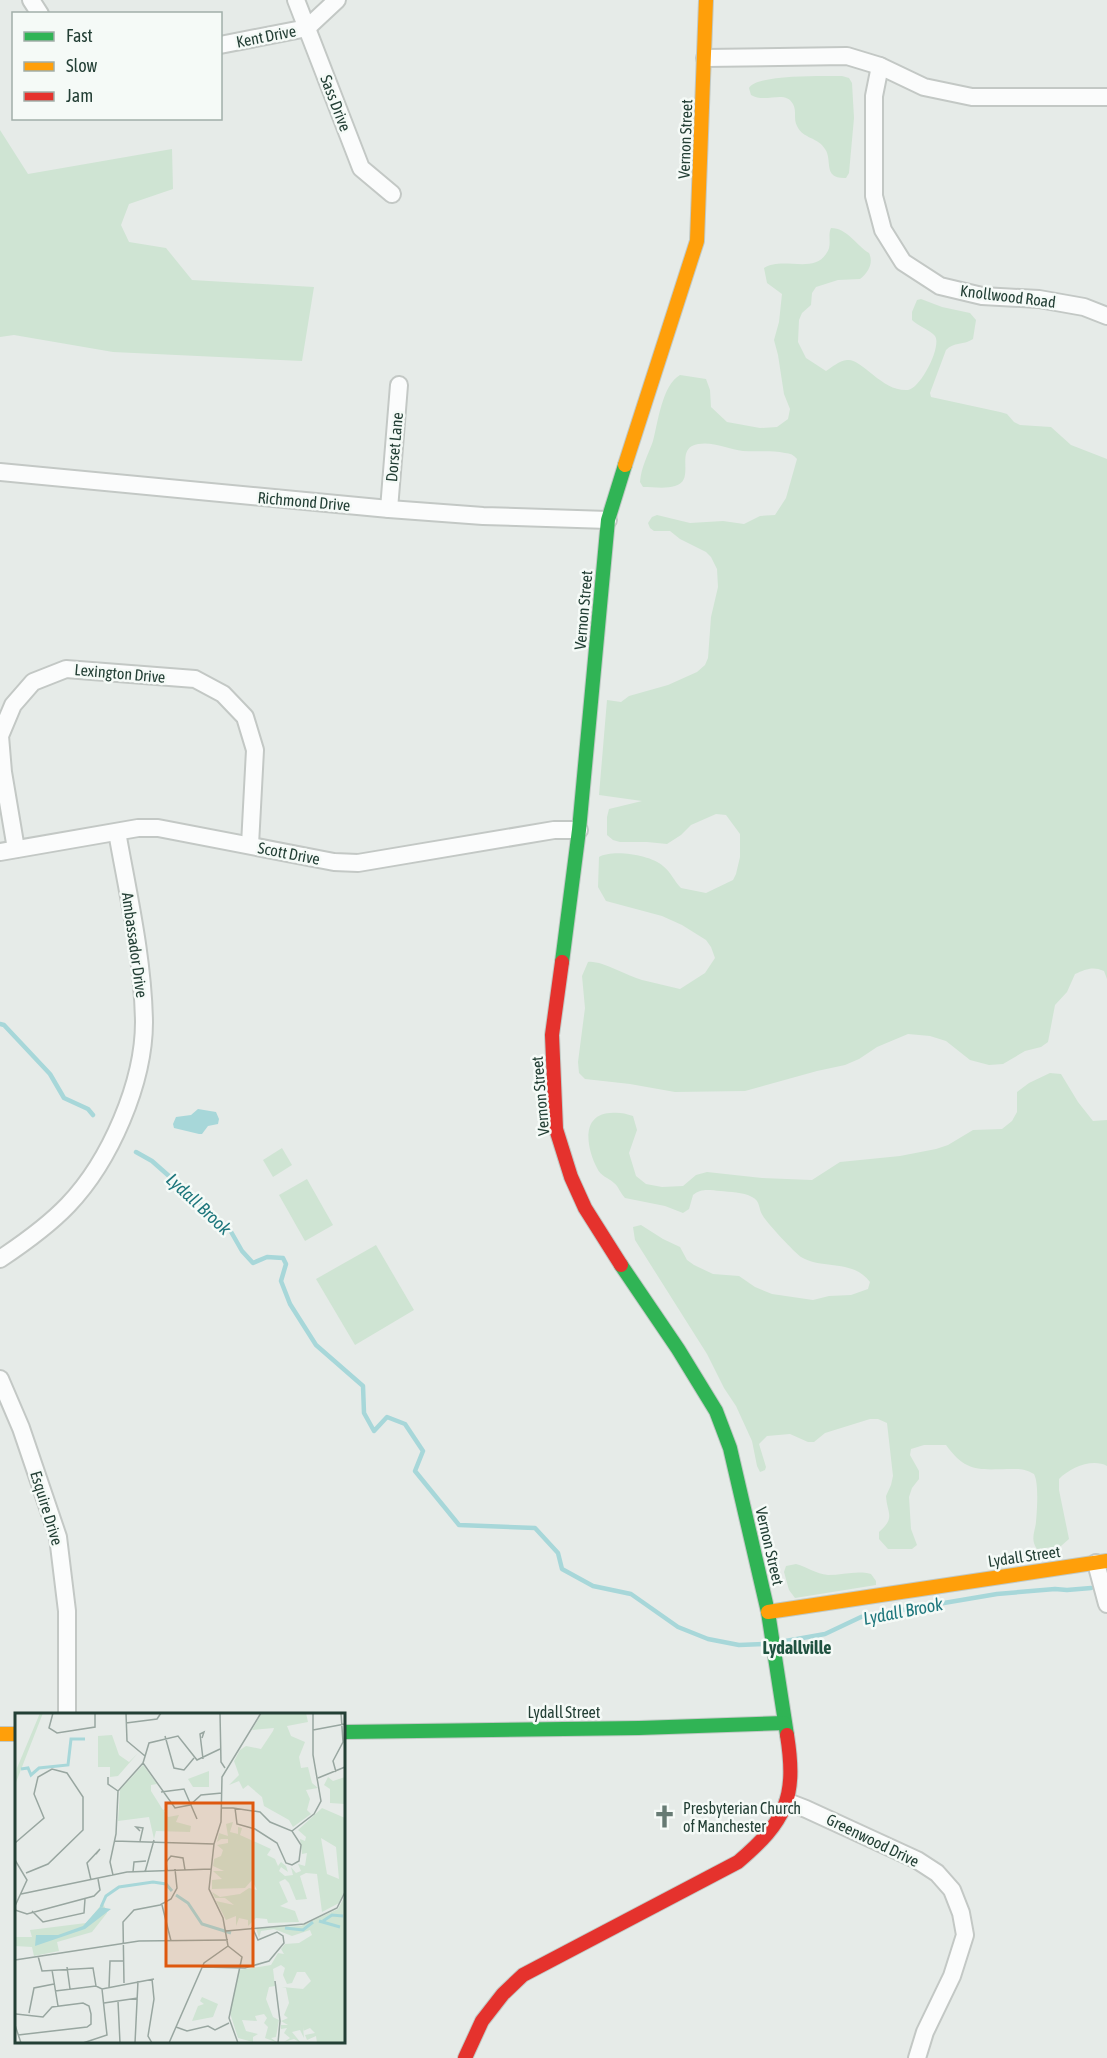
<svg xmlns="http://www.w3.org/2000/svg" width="1107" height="2058" font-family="'Asap Condensed',sans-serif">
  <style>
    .green { fill: #cfe4d3 }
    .water { fill: #a7d7d9 }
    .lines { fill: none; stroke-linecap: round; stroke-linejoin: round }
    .stream { stroke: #a7d7d9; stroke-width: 4.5 }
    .street-casing { stroke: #c3c8c5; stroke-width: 20 }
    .fast-casing { stroke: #c1c9c5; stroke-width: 16 }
    .slow-casing { stroke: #c1c9c5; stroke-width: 16 }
    .jam-casing { stroke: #c1c9c5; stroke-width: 16 }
    .street { stroke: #fbfcfc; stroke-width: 16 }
    .fast { stroke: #30b455; stroke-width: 14 }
    .slow { stroke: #ff9f0a; stroke-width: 14 }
    .jam { stroke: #e5322d; stroke-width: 14 }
    .labels { text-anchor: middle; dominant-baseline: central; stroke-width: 5; stroke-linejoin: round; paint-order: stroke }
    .street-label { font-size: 16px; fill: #233f35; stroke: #f5faf7 }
    .poi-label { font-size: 16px; fill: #233f35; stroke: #f5faf7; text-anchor: start }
    .water-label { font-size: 18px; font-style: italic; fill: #1d767c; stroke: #f5faf7 }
    .neighbourhood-label { font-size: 18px; font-weight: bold; fill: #1f5240; stroke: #f5faf7 }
    .inset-river { fill: none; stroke: #a7d7d9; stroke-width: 3 }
    .inset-road { fill: none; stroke: #98a6a0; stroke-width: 1.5 }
    .view { fill: #de580e; fill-opacity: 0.15; stroke: #de580e; stroke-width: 3 }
    .inset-edge { fill: none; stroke: #233f35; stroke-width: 3 }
  </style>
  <rect width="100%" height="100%" fill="#e6ebe8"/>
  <g class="green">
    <path d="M842,76l7,2 3,5 2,35 -5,55 -3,5c-24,1 -13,-18 -21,-29 -7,-12 -22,-10 -28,-23 -4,-7 0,-15 -4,-22 -8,-15 -27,0 -42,-9l-2,-7c8,-14 76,-12 93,-12z"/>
    <polygon points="0,130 28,174 172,149 173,189 129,204 121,225 129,242 166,248 192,280 314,287 302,361 113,352 14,335 0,337"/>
    <path d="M831,228c16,0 25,17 38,25 5,10 -1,20 -9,26l-22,1 -22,7 -4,6 -1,12 -9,8 -3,7 -1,22 8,16 20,13c6,-4 13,-10 21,-11 15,-2 35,32 61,30 13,-2 34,-44 27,-54 -4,-5 -18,-11 -23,-16v-8l5,-12 4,-1 21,8 28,6 6,7 -3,19c-8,6 -20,3 -27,11l-16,43 1,4 69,15 7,2 7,8 6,3 31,2 20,18 36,14v520l-3,-8c-11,-5 -18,-2 -29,3l-8,18 -12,13 -7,37 -7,5 -16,4 -22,13 -14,1 -19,-5 -24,-19 -16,-5 -22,-2 -31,13 -18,12 -14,6 -28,6 -72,20 -70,1 -45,-8 -45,-5 -6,-6 -1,-11 7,-54 -3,-32 6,-14c13,-2 39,14 54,18 13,3 25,6 38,9l25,-16 10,-15 -4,-11 -5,-7 -24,-15 -20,-9 -56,-15 -8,-14 1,-30c14,-8 52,-2 64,9 8,6 11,15 18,22l25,5 27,-13 3,-6 4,-17v-23l-14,-19 -10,-1 -25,11 -10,10 -14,9 -20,-2h-27l-7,-2 -6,-5v-18l2,-8 33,-8 -43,-6 8,-95 14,2 8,-6 39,-11 29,-13 8,-7 3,-7 3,-41 7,-30 -1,-18 -6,-12 -5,-5 -26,-13 -10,-8h-16l-4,-3 -2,-5 4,-6 5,-2 33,8 33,-2 21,3 16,-8 15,-1 11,-17 11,-39c-3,-4 -7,-6 -12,-6 -14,-3 -28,-1 -42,-2 -16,-2 -35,-12 -51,-5 -15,8 3,35 -17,40 -9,3 -22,1 -32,1l-3,-5c1,-15 8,-27 13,-41 5,-18 9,-56 27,-66l26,4 4,11 1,17 16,15 33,6 17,-1 11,-8 2,-10 -6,-15 -6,-39 -4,-15 5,-18 3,-28 -15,-11 -3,-15c18,-12 49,6 62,-14 7,-9 1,-18 5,-26z"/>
    <path d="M1050,1073l11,1 17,28 15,19 14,-1v346c-15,-8 -37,2 -48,13v11l10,49 -8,7 -24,3c-7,-10 -2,-17 -1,-27 1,-11 3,-39 -2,-48 -10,-6 -16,-5 -27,-5 -30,1 -42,2 -61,-24h-22l-13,4 -1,6 9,16v8l-7,9 -3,9 2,32 6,16 -5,4h-24l-9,-10v-7c17,-15 8,-18 7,-36l5,-11 2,-9 -6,-53 -9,-4h-8l-45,14 -11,9h-6l-18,-8 -23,2 -8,8 7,23 -1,3 -5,2 -3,-6 -5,-25 -16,-35 -12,-18 -17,-34 -72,-114 -2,-13 8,-2 22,14 17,8 7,13 7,5 19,9 26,2 16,11 17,7 41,6 16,-4 22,-1 17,-6 2,-7c-17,-23 -47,-12 -69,-25 -5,-3 -35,-35 -38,-41 -5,-7 -2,-15 -11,-19 -9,-5 -22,-5 -32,-6 -10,-1 -19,-3 -27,4l-4,14 -6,4 -18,-7 -40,-8c-5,-5 -6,-11 -11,-15 -6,-6 -13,-6 -17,-15 -10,-19 -17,-53 13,-55 8,-1 15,0 23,3l4,14 -8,23 7,23 10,8 16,3 21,-1 13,-11 11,-3 55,6 50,2 28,-18 60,-6 36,-7 12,-4 25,-15 29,-1 10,-8 5,-9v-20l12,-9z"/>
    <polygon points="282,1148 292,1165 273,1177 263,1160"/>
    <polygon points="307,1179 333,1225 305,1241 279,1195"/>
    <polygon points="376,1245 414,1310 355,1345 316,1279"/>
    <path d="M796,1564c11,3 20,10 32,11 15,0 29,-5 43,-1l5,7v4l-81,13 -6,-8 -5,-18 2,-6z"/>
  </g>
  <polygon class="water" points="198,1109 216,1112 219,1119 218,1124 208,1126 202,1134 199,1134 174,1128 173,1124 176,1117 191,1115"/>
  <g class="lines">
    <g class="stream">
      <polyline points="0,1024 4,1025 50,1074 64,1098 88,1109 93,1115"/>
      <polyline points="136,1152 152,1161 230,1230 242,1251 253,1263 267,1257 283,1258 286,1264 281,1281 290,1304 316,1345 363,1386 364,1413 374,1431 387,1417 405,1424 423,1451 415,1471 459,1525 535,1528 558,1553 562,1569 593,1586 631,1594 678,1627 708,1639 739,1645 766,1644"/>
      <polyline points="780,1642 825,1634 861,1617 997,1594 1055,1589 1067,1590 1091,1588"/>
    </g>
    <defs>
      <g id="street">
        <polyline points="31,0 40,14"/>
        <polyline points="296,0 361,168 392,194"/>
        <polyline points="220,45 307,28 337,0"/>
        <polyline points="705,58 847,56 880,66 924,87 972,97 1107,97"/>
        <polyline points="880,66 874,96 874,196 883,230 903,262 940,286 982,296 1039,299 1084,307 1107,316"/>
        <polyline points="0,472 389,509 483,516 608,520"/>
        <polyline points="389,509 399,385"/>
        <polyline points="16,849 3,772 0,736 13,705 33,682 66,669 195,679 223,694 245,717 255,750 250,845"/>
        <polyline points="0,852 138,828 158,828 334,862 358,863 554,830 579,830"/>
        <path d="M0,1259c24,-16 48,-33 68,-54 42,-44 76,-122 76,-183 -1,-64 -16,-128 -27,-190"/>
        <polyline points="0,1379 21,1428 58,1537 67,1611 67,1714"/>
        <polyline points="1096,1563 1107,1604"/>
        <polyline points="788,1802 806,1809 917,1860 937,1873 952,1890 961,1913 965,1935 952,1976 925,2032 917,2058"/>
      </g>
      <g id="fast">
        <polyline points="562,962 579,830 608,520 625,465"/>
        <polyline points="621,1265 678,1349 716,1411 730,1448 768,1612 787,1735"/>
        <polyline points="344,1732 639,1728 784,1723"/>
      </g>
      <g id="slow">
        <polyline points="625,465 697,241 706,0"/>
        <polyline points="768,1612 1107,1561"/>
        <polyline points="0,1734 16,1734"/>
      </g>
      <g id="jam">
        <polyline points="562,962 552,1035 556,1129 571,1177 585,1208 621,1265"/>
        <path d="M465,2058l17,-37 21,-27 20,-19 215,-113c48,-41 59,-64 49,-127"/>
      </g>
    </defs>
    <use href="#street" class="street-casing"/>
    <use href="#fast" class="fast-casing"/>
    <use href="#slow" class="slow-casing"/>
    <use href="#jam" class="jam-casing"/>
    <use href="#street" class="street"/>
    <use href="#fast" class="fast"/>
    <use href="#slow" class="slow"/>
    <use href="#jam" class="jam"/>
  </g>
  <defs>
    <symbol id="church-bare" viewBox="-9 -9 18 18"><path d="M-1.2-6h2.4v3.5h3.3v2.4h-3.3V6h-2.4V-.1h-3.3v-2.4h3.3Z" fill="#677b74" stroke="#f5faf7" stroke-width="2.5" paint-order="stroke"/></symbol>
  </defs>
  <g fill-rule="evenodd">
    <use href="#church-bare" x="648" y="1800" width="33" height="33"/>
  </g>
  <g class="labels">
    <g class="street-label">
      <text transform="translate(266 36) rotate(-11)">Kent Drive</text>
      <text transform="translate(336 103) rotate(69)">Sass Drive</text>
      <text transform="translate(685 139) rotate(-88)">Vernon Street</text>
      <text transform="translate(1008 296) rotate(7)">Knollwood Road</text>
      <text transform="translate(394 447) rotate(-85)">Dorset Lane</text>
      <text transform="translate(304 501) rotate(5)">Richmond Drive</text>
      <text transform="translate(583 610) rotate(-85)">Vernon Street</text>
      <text transform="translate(120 673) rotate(5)">Lexington Drive</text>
      <text transform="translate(289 853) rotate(11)">Scott Drive</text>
      <text transform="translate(135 945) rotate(82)">Ambassador Drive</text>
      <text transform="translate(540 1096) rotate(-95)">Vernon Street</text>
      <text transform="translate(47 1508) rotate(73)">Esquire Drive</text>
      <text transform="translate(770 1546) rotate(77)">Vernon Street</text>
      <text transform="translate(1024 1556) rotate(-8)">Lydall Street</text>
      <text x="564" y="1712">Lydall Street</text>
      <text transform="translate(873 1840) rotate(26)">Greenwood Drive</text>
    </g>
    <g class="poi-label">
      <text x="683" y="1808">Presbyterian Church<tspan x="683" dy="18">of Manchester</tspan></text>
    </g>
    <g class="water-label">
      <text transform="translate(199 1204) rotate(43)">Lydall Brook</text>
      <text transform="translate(903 1611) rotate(-11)">Lydall Brook</text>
    </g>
    <g class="neighbourhood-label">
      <text x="797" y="1647">Lydallville</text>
    </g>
  </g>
  <g transform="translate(15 1713)">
    <rect width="330" height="330" fill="#e6ebe8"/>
    <path d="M25,0h3l-28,72 2,-17zM247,0h44l2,9 -21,4 4,10 14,6 -6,15 2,11 7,-1 4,16 6,5 -12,2 4,9 -3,11 4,4 -18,13 -4,-7 -25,-14 -2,-9 -14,-12 -5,4 -4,-8 -10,4 10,-10 -5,-14 6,-11 6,-4 15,3 12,-18 1,-3 -22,2zM97,22l7,20 10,7 9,-9 -20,23 -8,1v-10h-12v-31zM128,52l14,19 -6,1v6l12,19 6,-3 -5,4 4,6 11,-2 -3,7 15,4 -1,6 -34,-1 -2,8 -5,-22 -31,4 2,-31zM194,58v16h-16l-5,-8zM313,64l5,4 12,-4v27l-15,-1v-14l-6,-4zM307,95l23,10v70l-4,14 -19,10 -5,-38 -11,-1 -6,3 7,23 -11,1 -7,-17 -4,-4 -6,3 9,20 -8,4 15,5 4,11 -31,1 -1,-4 -11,-1 -8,8v-6l-9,-2 -3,8v-10l-10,4 -10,-19 18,4 -9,-7h-10l-3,-6 8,5 20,-3 9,-6 8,2 -5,-10 -7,8 -33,1v-9l10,-1 -9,-8h11l-11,-5 1,-7 7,-3 2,-6 -6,-5 11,-2v-4h-7l-4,3 2,-9 9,3 -2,-12 7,-2 -3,10 8,2v-7l4,1 -2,7 31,14 -4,6 8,4 3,7 3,-4 5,4 2,6 -7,-5 -2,4 6,5 8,-1 -2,-8 5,6 5,-2 -3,-7 7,2 2,-13 -5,1 -2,-15 5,2 1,-4 -8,-7zM306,125l15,9 3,32 -12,-5zM330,183v147h-28l-1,-7 -9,4 -2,-5 10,-2 -5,-5 -7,3v-4l1,11 -4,-8 -8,2 9,11 -7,-4 -10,3 6,-4 -6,-5 3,-5 -6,1v-4h7l-7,-4 7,-3 -4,-3 5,-12 -3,-15 -4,-1 21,2 8,-8 -6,-9h-8l-5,11 -5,1 -4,-9 2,-7 -4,-3 -8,4 2,17 -6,1 -3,12 7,18 6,3 -3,17 -5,1 7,5 -13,-5 3,-11 -4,-4 3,-5 -3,-4 -9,2 2,5 -15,-1 4,11 12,3 -5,3v5l-15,-4 -8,-25 9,-43 32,-5 7,-12 6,1 -3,-5 4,-5 14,-1 13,-8 -2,-5 -18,6 -18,-7 -13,2 -2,7 -3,-10 45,-2 37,-17zM88,190l4,10 -15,19 -35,10 2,9 -25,5 -2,-9 -17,-1v-9h17l-2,-7 56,-7zM187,284l16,7 -5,13 -21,4 6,-15 6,-2 -4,-3z" fill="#cfe4d3" fill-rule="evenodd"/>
    <path d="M85,194l11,2 -26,20 -50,17 1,-11h22l25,-9z" fill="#a7d7d9"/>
    <path class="inset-river" d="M6,56l7,-1 3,7 8,-7 29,-3 3,-26h14M161,182l12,8 14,21 29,9M86,194l5,-11 13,-9 34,-5 13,2 6,7M304,208l21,6M308,208l9,-6 11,1M270,215l18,2 10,-8"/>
    <path class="inset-road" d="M38,0l-4,15 8,5 38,-6v-14M111,0l1,28 18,15M205,0l1,49 4,6M111,10l31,-4 4,-6M298,17l32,-6M150,23l9,32 10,2 10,-12M187,25l2,-6 -4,2 3,25M128,50l32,45 15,-3 11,-10 21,-2M321,59l-3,-11 10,-19 -2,-29M93,64v7l10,7M303,65l27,-11M146,79l23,-3 13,30M206,95h12l27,4 10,10 22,9 9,14 -2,16 -7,4 -6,-2 -9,-20 -22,-14 -18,-5 -2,-16M125,118l-4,-4 7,1 -3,13M277,118l22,-17 7,-13 -8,-46v-42M99,128l100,3M0,130l29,-25 -10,-24 4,-17 14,-8 15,4 16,24v33l-35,34 -22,9M0,147l12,20 -12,26M152,158l-1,-9 5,-6 12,2 2,12M118,159l1,-10 12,-1M130,159l9,-32M98,162l-3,-13 6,-28 2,-43 25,-28 6,-20 29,-7 19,24 23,-11M76,167l-4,-17 13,-14 -4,5M6,181l106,-22 84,-3M147,192l9,36M0,197l12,4 67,-18 6,-6 -2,-11M17,198l11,11 41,-9 1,-14M211,218l78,-7 33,-16 8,-16M213,233l14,11 -13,61 9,25M23,243l4,15 51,-3 3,18M0,247l124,-19 89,-1M52,254l3,22M187,254l43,1 24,-7 15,-18 -1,-7 -6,-4 -19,8 -6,-13M37,257l6,36M260,268l5,40 -2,22M109,270l-1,-61 11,-12 26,-5 11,-6 6,-11 -2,-19M94,275l1,-27h14M40,278l41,-5 6,3 52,-10M103,288l2,42M89,290l34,-5M14,300l5,-25 20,-4M1,301l27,3 9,-10 31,-4 6,3 2,8v10l-4,3 -69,8M0,312l6,18M161,314l11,4 21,-5 7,4 14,-7M68,330l24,-8 -5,-46M120,330l3,-62M137,330l-4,-7 6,-37 -2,-20M154,330l35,-80 24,-17 -5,-28 -14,-29 5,-45 7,-22 1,-45 39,-64"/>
    <path class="view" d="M151,90h87v163h-87z"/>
    <rect width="330" height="330" class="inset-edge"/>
  </g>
  <rect x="12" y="12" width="210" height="108" fill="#f5faf7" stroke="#a1afa9" stroke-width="1.5"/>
  <rect x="24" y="32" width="30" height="9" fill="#30b455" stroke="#a1afa9" stroke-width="1.5"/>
  <text x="66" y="42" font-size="18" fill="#233f35">Fast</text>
  <rect x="24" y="62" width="30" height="9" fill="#ff9f0a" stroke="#a1afa9" stroke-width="1.5"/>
  <text x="66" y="72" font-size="18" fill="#233f35">Slow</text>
  <rect x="24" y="92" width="30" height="9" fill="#e5322d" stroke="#a1afa9" stroke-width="1.5"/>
  <text x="66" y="102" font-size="18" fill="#233f35">Jam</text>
</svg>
